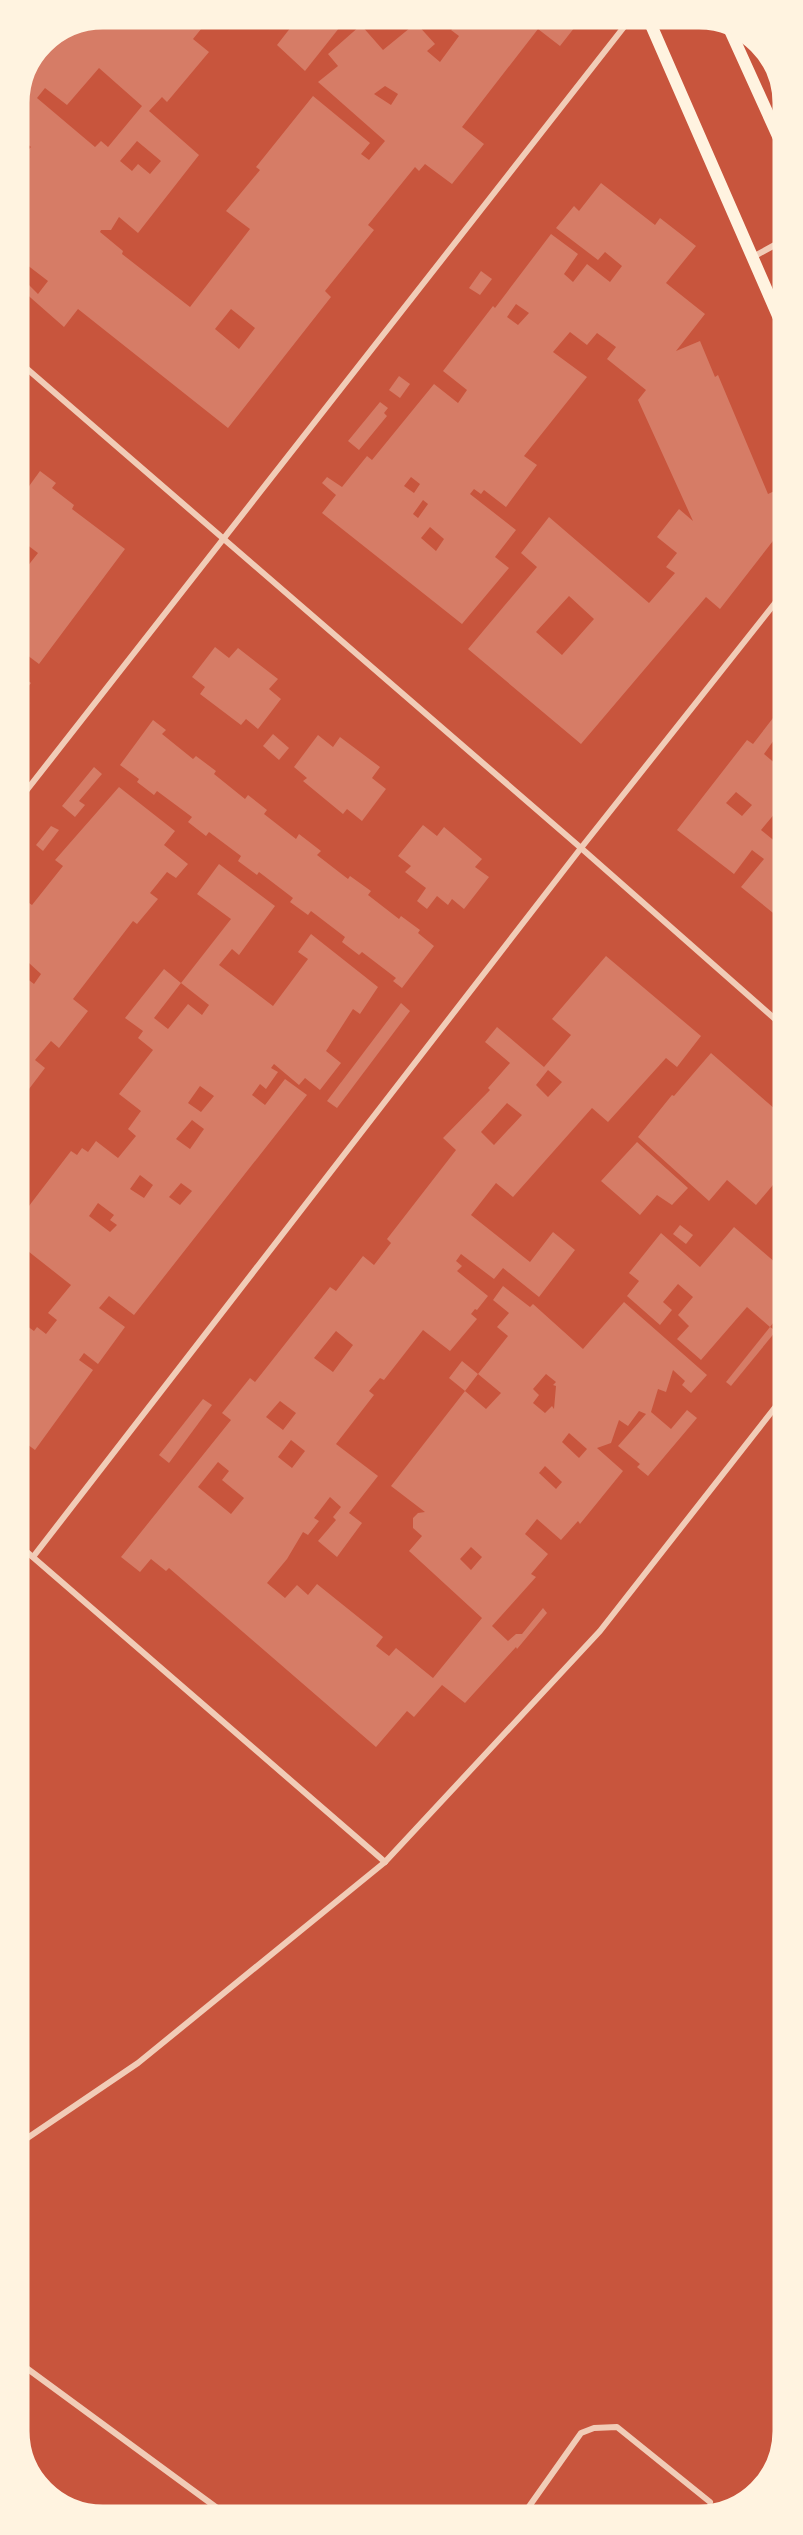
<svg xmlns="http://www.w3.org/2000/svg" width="803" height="2535" font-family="Quicksand,sans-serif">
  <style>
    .building { fill: #d67c66; fill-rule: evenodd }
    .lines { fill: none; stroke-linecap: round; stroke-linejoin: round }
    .minor { stroke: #f1ccb7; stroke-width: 6 }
    .secondary { stroke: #fff3e0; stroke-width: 12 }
    .rim { fill: none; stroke: #fff3e0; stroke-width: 3 }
  </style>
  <rect width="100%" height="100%" fill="#c8553d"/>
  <g class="building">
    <path d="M103,18h107l-17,21 16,13 -42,50 -5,-5 -13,14 50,44 -61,78 -19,-16 -8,13h-10l-1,2 23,19 -1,3 68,53 60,-78 -24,-18 34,-41 -4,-3 57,-71 57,47 -9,11 8,6 16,-19 -67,-59 20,-16 -10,-12 33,-29 22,25 33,-27 19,21 -8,7 13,11 19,-26 -8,-6 9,-7 -4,-5h126l-22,28 -22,-17 -76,98 22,17 -32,40 -27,-20 -6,7 -4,-4 -47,58 6,5 -49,61 6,6 -103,131 -150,-119 -14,18 -41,-36 6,-6 9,9 10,-13 -30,-23 4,-6 -4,-4v-88l13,-13 -13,-11v-38l25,-55zM99,68l43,38 -34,41 -7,-6 -6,6 -58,-49 8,-10 22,17zM385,86l13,8 -7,11 -17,-11zM137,141l24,20 -11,13 -12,-10 -6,7 -12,-10zM231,309l24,19 -16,21 -24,-20z"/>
    <polygon points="298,18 347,18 305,71 277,45"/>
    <path d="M601,183l54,42 5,-7 36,28 -30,37 39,31 -29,37 24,-10 15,36 3,-2 50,119 15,-7v41l-63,81 -14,-12 -125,147 -113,-95 69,-82 -16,-14 28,-36 100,86 26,-30 -9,-6 11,-14 -20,-16 22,-28 14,12 -55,-121 8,-10 -39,-31 9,-12 -19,-14 -10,12 -17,-13 -17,20 34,25 -63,79 13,9 -31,42 -22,-17 -3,4 -7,-5 -4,5 46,36 -21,27 14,11 -47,56 -140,-111 14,-18 -14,-12 5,-6 15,10 25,-31 5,4 62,-76 24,19 9,-13 -24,-19 50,-65 2,2 56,-74 27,20 -14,20 9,8 14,-18 23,18 12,-16 -17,-14 -7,8 -42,-32 18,-22 5,5zM516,304l13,9 -11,12 -11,-8zM411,477l9,7 -6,9 -10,-7zM423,500l5,4 -10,14 -5,-4zM430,527l14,12 -8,12 -15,-13zM569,596l25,23 -32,36 -26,-23z"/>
    <polygon points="481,271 492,279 480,295 469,288"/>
    <polygon points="399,376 410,384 400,398 389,390"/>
    <polygon points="380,402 388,408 384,413 387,416 359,450 348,441"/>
    <polygon points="40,471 56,483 52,488 74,505 72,509 125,549 39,664 19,649 19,577 38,553 22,541 19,546 19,500"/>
    <polygon points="215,647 229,658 238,648 278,679 269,689 281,699 258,729 246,719 241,725 200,694 205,687 192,677"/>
    <polygon points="19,674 31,683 19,699"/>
    <path d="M783,705v43l-9,-8 -10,14 19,16v47l-7,-5 -15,18 16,13 6,-8v52l-8,9 8,7v18l-42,-34 23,-28 -12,-9 -18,24 -57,-44 70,-90 6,4zM736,792l16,13 -10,11 -16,-13z"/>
    <polygon points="153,720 166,730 162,734 193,759 196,756 216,771 214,774 245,799 248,795 267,810 264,814 296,839 299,834 321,851 317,855 348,879 350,876 371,891 368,895 399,919 401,916 420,930 418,933 434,946 402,988 393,981 396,978 362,952 359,955 342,942 345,937 311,911 308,915 290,902 293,898 259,872 257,875 238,861 241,856 209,832 206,836 188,822 192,817 157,791 154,795 137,782 139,779 120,765"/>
    <polygon points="273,734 289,748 279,760 263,746"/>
    <polygon points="318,735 333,747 340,737 380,767 372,778 386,789 362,821 347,809 343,814 303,781 307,778 294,767"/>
    <polygon points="94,767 102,774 79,801 85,805 75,817 62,806"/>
    <path d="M119,787l56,44 -11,14 24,19 -12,14 -9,-6 -17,21 8,6 -21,25 -4,-3 -60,78 15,12 -29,37 -8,-7 -16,19 10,8 -16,21 -10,-6v-187l13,9 31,-39 -8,-6zM29,963l12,11 -7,10 -13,-10z"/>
    <polygon points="423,825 437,836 444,827 482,859 475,867 489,877 464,909 452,899 448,905 437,896 427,909 417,901 426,888 405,872 411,866 398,856"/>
    <polygon points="51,826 59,830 43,851 36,845"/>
    <path d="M219,864l56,42 -36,49 -7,-6 -13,16 54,41 35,-47 -10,-7 13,-18 67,53 -18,27 -7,-5 -27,42 15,12 -21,27 -15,-12 -6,7 -25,-21 -3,4 7,4 -12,17 -6,-5 -8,11 13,10 20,-26 22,16 -173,220 -25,-19 -10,12 26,19 -27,37 -14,-11 -5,7 14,10 -58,80 -15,-11v-118l14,10 3,-4 9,7 11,-14 -9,-7 23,-28 -52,-41v-25l52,-68 6,4 5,-7 6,4 8,-11 22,17 18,-22 -8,-7 13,-18 -22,-17 34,-44 -15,-12 5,-7 -18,-13 39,-49 17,14 -27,35 14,11 20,-25 14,11 7,-10 -28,-22 50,-64 -34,-25zM200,1086l14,10 -13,16 -13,-9zM192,1120l12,9 -14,20 -14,-10zM140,1175l13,10 -9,13 -14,-9zM181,1183l11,8 -12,14 -11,-8zM98,1203l16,12 -4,5 7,5 -7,7 -21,-16z"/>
    <path d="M606,956l95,80 -24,31 -11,-9 -58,64 -16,-14 -79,89 -17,-14 -25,32 59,47 23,-30 22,18 -36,47 -36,-29 -9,11 -33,-25 -5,7 6,5 -5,5 31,25 -11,14 -2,-1 -4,5 6,5 -27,32 -27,-21 -39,50 -4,-2 -11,13 5,4 -38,49 42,32 -29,37 13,10 -25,34 -19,-16 18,-21 -3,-3 8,-10 -11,-10 -16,21 5,3 -11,14 -5,-3 -16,27 -20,24 18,15 12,-13 11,10 9,-11 66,53 -7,9 13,10 7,-8 37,30 49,-60 -73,-67 13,-15 -9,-8v-10l5,-5 7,-1 -34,-26 74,-95 21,18 15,-16 -23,-19 -13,17 -16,-13 13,-17 16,13 30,-38 -11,-9 12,-14 -16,-13 10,-14 27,21 3,-3 50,45 41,-47 83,73 -16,18 -9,-8 3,-4 -12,-11 -7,22 -8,-3 -7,23 20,17 16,-19 10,8 -49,58 -11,-9 3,-3 -22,-18 28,-32 -7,-3 -11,15 -9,-6 -8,23 -14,5 26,23 -43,53 -2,-3 -17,19 -24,-21 -12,15 23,20 -17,20 5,3 -44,49 16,15 8,-7h6l21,-26 4,5 -30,36 -1,-2 -51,56 -23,-18 -28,32 -7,-6 -31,36 -207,-179 -3,3 -15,-12 -11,13 -19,-15 110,-137 -9,-7 28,-35 5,4 75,-95 6,4 27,-35 11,9 17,-22 -4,-4 69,-89 -13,-12 47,-48 -2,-2 22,-25 -25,-21 12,-15 47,40 27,-32 -19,-16zM548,1070l14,12 -14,15 -12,-12zM507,1103l15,12 -28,30 -13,-13zM336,1331l17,14 -20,27 -19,-14zM546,1374l10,8 -3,3 3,1 -2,23 -2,-3 -7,7 -12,-10 6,-8 -6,-6zM280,1401l16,12 -13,17 -17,-13zM569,1433l18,16 -8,9 -17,-16zM291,1440l14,11 -13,17 -14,-11zM218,1462l11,9 -7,9 22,18 -13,16 -33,-27zM545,1466l17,16 -6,7 -17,-16zM471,1547l11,10 -11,13 -11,-11z"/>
    <polygon points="401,1003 410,1011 337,1108 327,1101"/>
    <polygon points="711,1053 783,1116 783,1122 778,1128 783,1133 783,1173 756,1205 727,1180 709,1201 638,1137 672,1095 674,1096"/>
    <polygon points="637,1142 688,1188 672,1205 657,1195 640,1215 601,1181"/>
    <polygon points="19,1169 29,1177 19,1190"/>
    <polygon points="680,1225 693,1235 686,1244 673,1234"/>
    <polygon points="734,1227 784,1270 784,1309 770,1327 747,1307 701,1360 677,1339 689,1326 678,1315 693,1297 678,1284 663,1302 672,1310 660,1325 627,1296 639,1281 629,1273 661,1233 700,1267"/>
    <polygon points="770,1327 776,1331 731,1386 726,1382"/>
    <polygon points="203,1399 212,1405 169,1463 159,1455"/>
  </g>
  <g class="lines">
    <g class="minor">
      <polyline points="753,257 782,241"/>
      <polyline points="18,361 581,848 783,1026"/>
      <polyline points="19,800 631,18"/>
      <polyline points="20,1546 385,1862"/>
      <polyline points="33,1557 581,848 783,593"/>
      <polyline points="20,2143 138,2063 385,1862 600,1631 784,1396"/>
      <polyline points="21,2364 228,2516"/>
      <polyline points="523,2515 581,2433 594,2428 617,2427 710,2502"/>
    </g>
    <g class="secondary">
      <polyline points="648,18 782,325"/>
      <polyline points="729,28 782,145"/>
    </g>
  </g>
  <path d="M0 0H803V2535H0ZM103 28H699A75 75 0 0 1 774 103V2431A75 75 0 0 1 699 2506H103A75 75 0 0 1 28 2431V103A75 75 0 0 1 103 28Z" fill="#fff3e0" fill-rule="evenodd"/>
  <path class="rim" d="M103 28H699A75 75 0 0 1 774 103V2431A75 75 0 0 1 699 2506H103A75 75 0 0 1 28 2431V103A75 75 0 0 1 103 28Z"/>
</svg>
